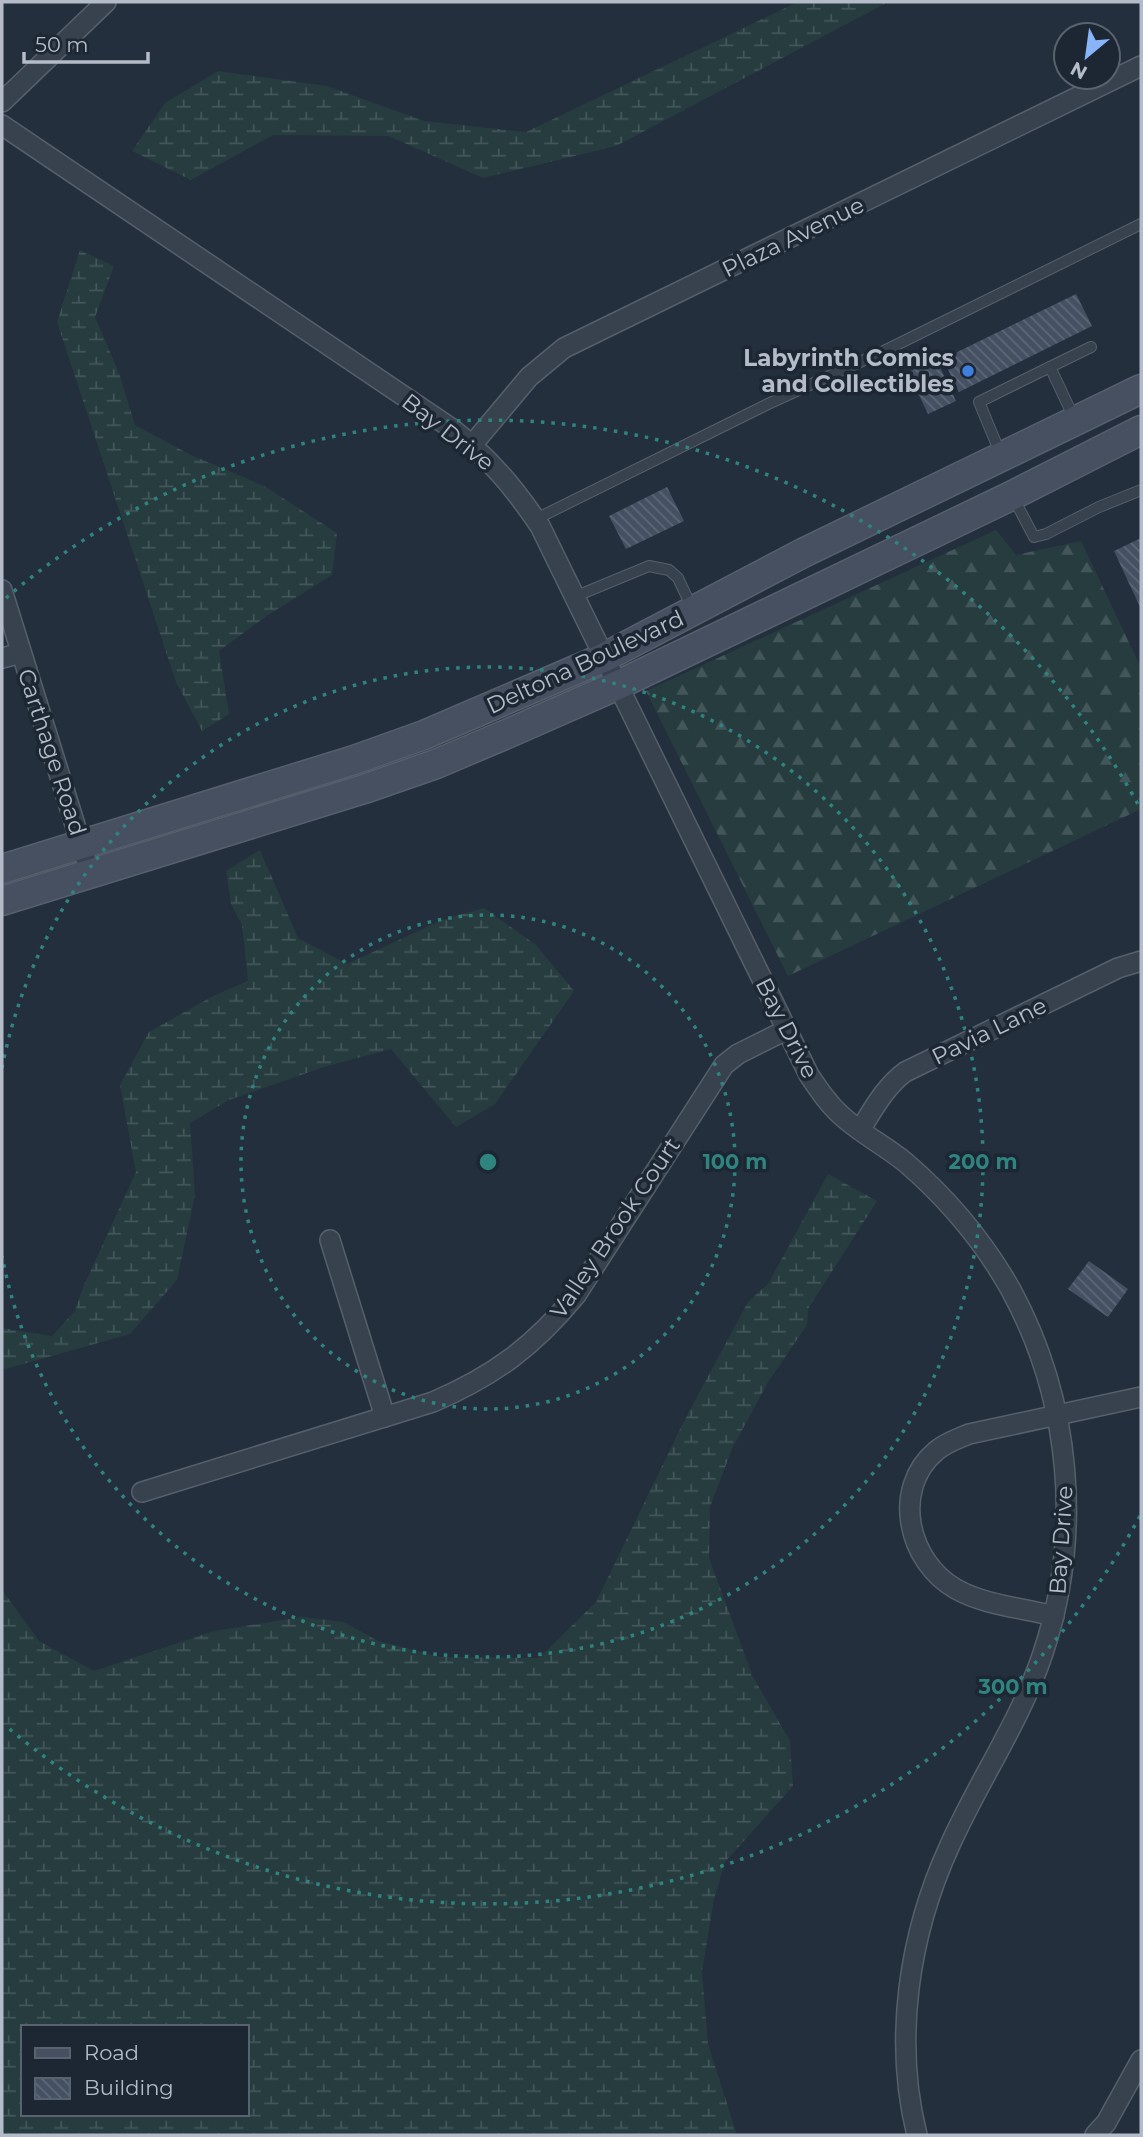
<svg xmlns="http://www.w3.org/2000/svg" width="1143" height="2137" font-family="Montserrat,sans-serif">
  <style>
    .forest { fill: url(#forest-firs) }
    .wetland { fill: url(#wetland-marsh); fill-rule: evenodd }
    .building { fill: url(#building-back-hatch) }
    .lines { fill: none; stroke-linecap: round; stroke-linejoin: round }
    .service-casing { stroke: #565f6c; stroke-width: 12 }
    .minor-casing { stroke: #565f6c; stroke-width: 22 }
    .secondary-casing { stroke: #565f6c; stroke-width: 31 }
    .service { stroke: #38414e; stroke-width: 10 }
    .minor { stroke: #38414e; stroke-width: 19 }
    .secondary { stroke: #465061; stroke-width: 28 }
    .ring { fill: none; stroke: #308480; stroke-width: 3.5; stroke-dasharray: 3.5 7 }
    .shop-dot { fill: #3f7fe0; stroke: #1d2633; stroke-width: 2.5 }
    .labels { text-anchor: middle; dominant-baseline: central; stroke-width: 7; stroke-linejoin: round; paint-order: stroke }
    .street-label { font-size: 23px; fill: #b4bcc9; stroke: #1d2633 }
    .poi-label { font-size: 23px; font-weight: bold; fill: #b4bcc9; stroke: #1d2633; text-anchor: end }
    .centre { fill: #308480; stroke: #1d2633; stroke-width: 3.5 }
    .ring-label { font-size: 21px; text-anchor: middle; font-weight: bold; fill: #308480; stroke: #1d2633; stroke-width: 7; stroke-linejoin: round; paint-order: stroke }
  </style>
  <defs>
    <pattern id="forest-firs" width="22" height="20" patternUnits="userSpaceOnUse" patternTransform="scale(1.75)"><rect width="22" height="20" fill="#263c3f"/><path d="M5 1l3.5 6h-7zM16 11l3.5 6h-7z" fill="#435659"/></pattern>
    <pattern id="wetland-marsh" width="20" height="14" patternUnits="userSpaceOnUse" patternTransform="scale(1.75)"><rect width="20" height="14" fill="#263c3f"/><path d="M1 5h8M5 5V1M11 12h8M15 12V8" fill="none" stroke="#435659"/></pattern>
    <pattern id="building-back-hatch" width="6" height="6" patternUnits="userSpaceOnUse" patternTransform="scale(1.75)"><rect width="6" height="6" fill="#455162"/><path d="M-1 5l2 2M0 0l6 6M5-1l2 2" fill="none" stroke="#5d6877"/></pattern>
  </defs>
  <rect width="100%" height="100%" fill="#242f3e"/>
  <polygon class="forest" points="996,530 1016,555 1081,541 1141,668 1141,809 788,976 646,691"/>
  <g class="wetland">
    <polygon points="798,2 888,2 616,146 483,178 389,136 273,135 191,180 132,151 165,103 218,71 327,86 424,121 526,132"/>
    <polygon points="80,250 114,266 95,317 119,373 135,425 191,455 264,486 337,533 332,575 265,617 219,651 229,714 202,731 176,682 57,322"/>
    <polygon points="260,850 298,938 347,964 442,920 484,908 536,945 574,991 495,1104 456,1127 391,1049 327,1066 229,1100 190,1123 195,1195 177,1280 130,1334 2,1370 2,1328 52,1336 75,1311 82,1290 136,1172 120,1085 149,1032 213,996 248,981 242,925 231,904 226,871"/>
    <path d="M828,1174l49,27 -69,108 -1,16 -39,57 -36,67 -22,58 -1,51 44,119 37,64 3,45 -68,76 -11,37 -12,72 6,73 29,91h-735v-545l37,51 55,30 120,-40 88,-14 42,5 34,19 63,16 98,1 57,-56 87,-179 65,-121 20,-18zM23,2027h224v87h-224z"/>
  </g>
  <g class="building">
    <polygon points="1076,294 1092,326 959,392 943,359"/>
    <polygon points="936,359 956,401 928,414 908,372"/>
    <polygon points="667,487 684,521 626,549 609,516"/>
    <polygon points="1141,538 1141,609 1114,551"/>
    <polygon points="1089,1261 1128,1289 1108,1317 1068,1289"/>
  </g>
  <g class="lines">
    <defs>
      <g id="service">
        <polyline points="1050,367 1091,347"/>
        <polyline points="1001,455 979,402 1050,367 1075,420"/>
        <polyline points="1014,499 1034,537 1046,534 1099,507 1141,490"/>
        <polyline points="536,519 768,404 884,351 1141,224"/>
        <polyline points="574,597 649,566 669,570 678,578 692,608"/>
      </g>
      <g id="minor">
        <polyline points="2,102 106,2"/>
        <path d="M2,125l449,303c38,30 62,58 89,98l269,549c10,15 20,30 34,42 19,17 42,29 62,45 42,36 79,80 106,128 60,111 72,243 32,363 -22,67 -64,127 -93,192 -41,89 -57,194 -33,290"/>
        <polyline points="472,445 529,377 564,348 1141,66"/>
        <polyline points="2,590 85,857"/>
        <polyline points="2,658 21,653"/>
        <path d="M860,1130c14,-22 25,-43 45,-58l213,-104 23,-7"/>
        <polyline points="330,1240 385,1417"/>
        <path d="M142,1492l291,-90c61,-26 101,-56 143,-107l148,-230 14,-11 48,-24"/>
        <path d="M1054,1616c-31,-8 -70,-11 -98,-27 -48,-27 -65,-100 -20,-138 9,-8 21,-12 33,-17l172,-37"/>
        <polyline points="1095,2135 1106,2123 1141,2060"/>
      </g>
      <g id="secondary">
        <polyline points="2,869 354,760 424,735 603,658 803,553 1141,389"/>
        <polyline points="2,901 364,789 436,764 509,733 618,685 1013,495 1141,430"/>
      </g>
    </defs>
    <use href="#service" class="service-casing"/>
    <use href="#minor" class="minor-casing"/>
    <use href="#secondary" class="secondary-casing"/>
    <use href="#service" class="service"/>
    <use href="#minor" class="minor"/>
    <use href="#secondary" class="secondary"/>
  </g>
  <g class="ring">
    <circle cx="488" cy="1162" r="247"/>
    <path d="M2 1068A495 495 0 1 1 2 1256"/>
    <path d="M1140 1516A742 742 0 0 1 6 1726M6 598A742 742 0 0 1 1140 808"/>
  </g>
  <circle class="shop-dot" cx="968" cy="371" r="7"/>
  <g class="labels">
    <g class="street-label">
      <text transform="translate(793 237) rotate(-26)">Plaza Avenue</text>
      <text transform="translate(448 432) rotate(38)">Bay Drive</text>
      <text transform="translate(585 662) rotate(-25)">Deltona Boulevard</text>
      <text transform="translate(52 752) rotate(72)">Carthage Road</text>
      <text transform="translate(787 1028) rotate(63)">Bay Drive</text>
      <text transform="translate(989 1031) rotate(-26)">Pavia Lane</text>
      <text transform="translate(615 1228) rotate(-56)">Valley Brook Court</text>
      <text transform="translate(1061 1540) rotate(-86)">Bay Drive</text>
    </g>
    <g class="poi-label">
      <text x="954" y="358">Labyrinth Comics<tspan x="954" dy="26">and Collectibles</tspan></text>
    </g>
  </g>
  <circle cx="488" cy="1162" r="10" class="centre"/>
  <g class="ring-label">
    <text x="735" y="1169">100 m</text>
    <text x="983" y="1169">200 m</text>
    <text x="1013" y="1694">300 m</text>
  </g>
  <rect width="1143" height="2137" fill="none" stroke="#b4bcc9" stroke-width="7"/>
  <rect x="21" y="2025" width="228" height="91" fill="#1d2633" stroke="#59626f" stroke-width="2"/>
  <rect x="35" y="2048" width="35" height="10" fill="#465061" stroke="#59626f" stroke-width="2"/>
  <text x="84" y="2060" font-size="21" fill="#b4bcc9">Road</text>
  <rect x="35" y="2078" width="35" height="21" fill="url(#building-back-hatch)" stroke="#59626f" stroke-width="2"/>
  <text x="84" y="2095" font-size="21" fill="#b4bcc9">Building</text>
  <g transform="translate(1087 56) rotate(209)"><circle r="33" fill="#1d2633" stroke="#59626f" stroke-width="2"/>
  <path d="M0-5L12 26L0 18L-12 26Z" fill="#8ab4f8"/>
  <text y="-10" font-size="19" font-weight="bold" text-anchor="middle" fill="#b4bcc9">N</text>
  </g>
  <path d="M24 52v10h124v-10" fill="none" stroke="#b4bcc9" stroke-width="3.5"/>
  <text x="35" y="52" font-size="21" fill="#b4bcc9" stroke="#1d2633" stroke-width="5" paint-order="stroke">50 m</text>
</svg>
